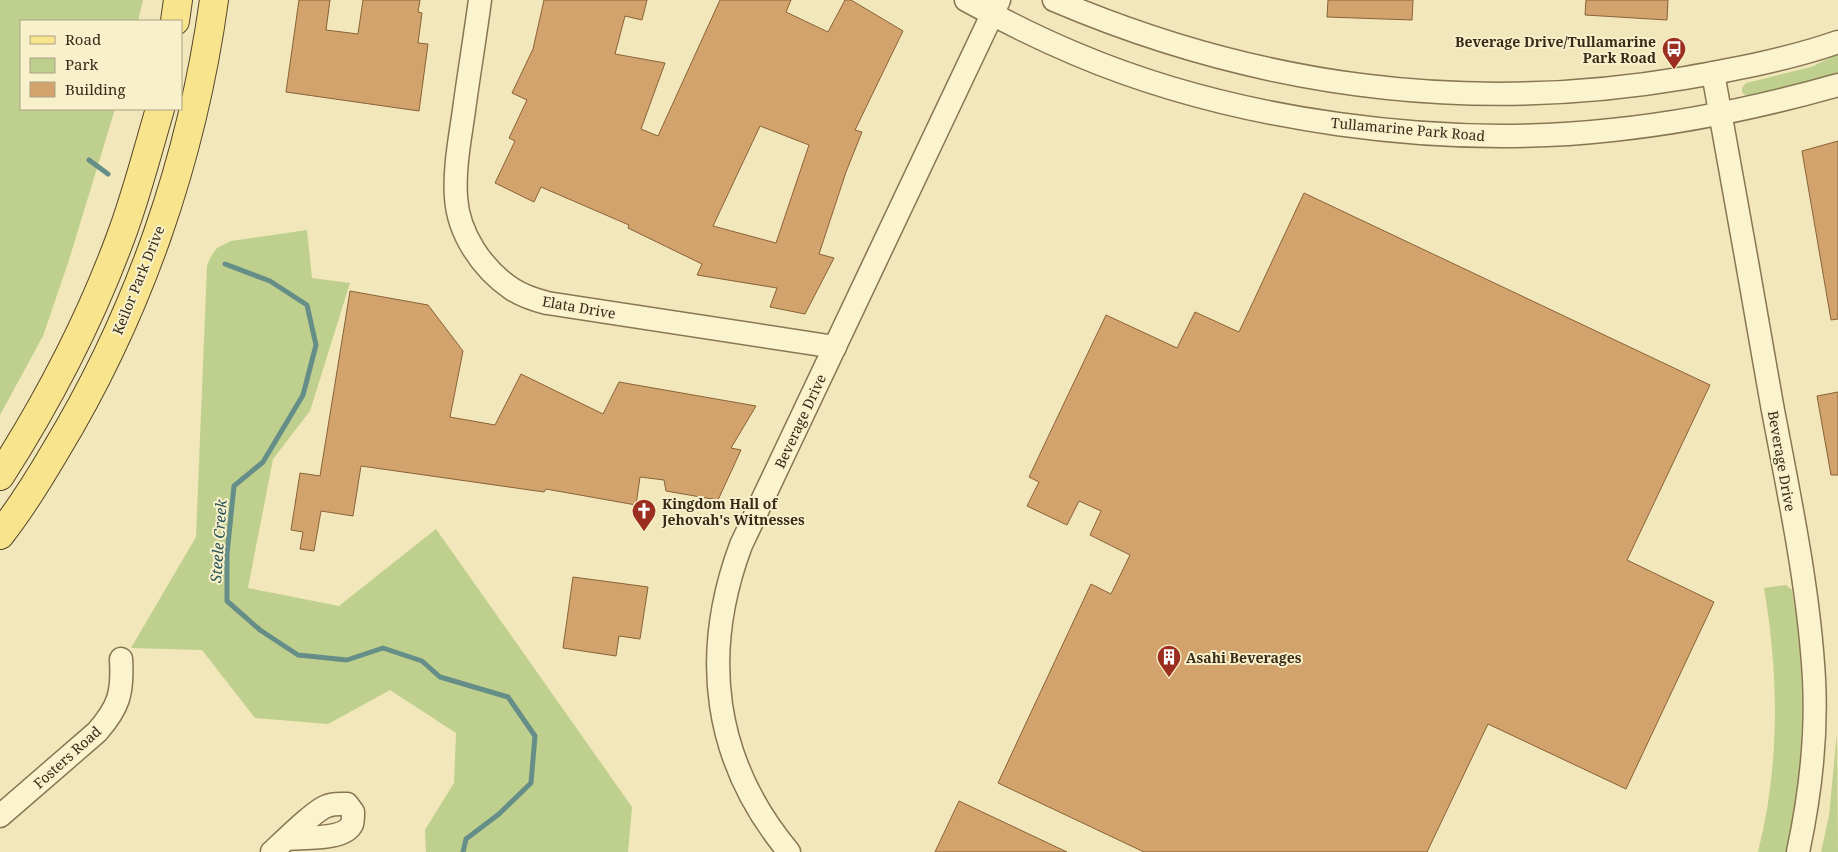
<svg xmlns="http://www.w3.org/2000/svg" width="1838" height="852" font-family="'Noto Serif',serif">
  <style>
    .green { fill: #bfcf8d }
    .lines { fill: none; stroke-linecap: round; stroke-linejoin: round }
    .stream { stroke: #668e89; stroke-width: 5 }
    .building { fill: #d2a36c; stroke: #896237; fill-rule: evenodd }
    .minor-casing { stroke: #887653; stroke-width: 25 }
    .major-casing { stroke: #554328; stroke-width: 30 }
    .minor { stroke: #fbf3cd; stroke-width: 22 }
    .major { stroke: #f8e48d; stroke-width: 28 }
    .labels { text-anchor: middle; dominant-baseline: central; stroke-width: 4; stroke-linejoin: round; paint-order: stroke }
    .poi-label { font-size: 14px; font-weight: bold; fill: #362b19; stroke: #f8f0ca; text-anchor: start }
    .street-label { font-size: 14px; fill: #362b19; stroke: #f8f0ca }
    .water-label { font-size: 15px; font-style: italic; fill: #275457; stroke: #f8f0ca }
  </style>
  <rect width="100%" height="100%" fill="#f1e7ba"/>
  <g class="green">
    <polygon points="0,0 143,0 138,21 21,21 21,109 115,109 69,260 43,336 0,415"/>
    <polygon points="1838,54 1838,77 1748,98 1742,92 1742,88 1746,83 1811,67"/>
    <polygon points="307,230 312,278 350,283 310,411 273,459 248,588 339,606 436,529 632,807 628,852 426,852 425,830 454,783 456,733 390,690 328,724 255,718 202,650 131,648 196,537 207,266 210,258 217,248 231,241"/>
    <path d="M1786,585l6,5c15,89 13,174 -5,262h-29c22,-87 21,-176 6,-264z"/>
    <polygon points="1837,733 1838,852 1821,852 1829,816"/>
  </g>
  <g class="lines">
    <g class="stream">
      <polyline points="89,160 108,174"/>
      <polyline points="225,264 270,281 307,305 316,345 303,395 263,462 234,486 227,554 227,601 260,630 298,655 347,660 383,648 422,661 440,677 508,697 535,736 531,783 499,814 466,839 463,852"/>
    </g>
  </g>
  <g class="building">
    <polygon points="299,0 330,0 326,30 358,34 363,0 420,0 418,12 422,13 418,43 428,44 419,111 286,92"/>
    <path d="M544,0h103l-5,20 -17,-4 -10,38 50,9 -24,66 17,7 62,-136h71l-5,12 42,20 17,-32h6l52,31 -48,99 7,2 -16,40 -27,82 15,4 -29,56 -35,-7 7,-19 -80,-13 5,-11 -74,-36 1,-3 -88,-38 -7,15 -39,-19 20,-42 -6,-3 18,-38 -15,-7 21,-44zM760,126l49,19 -33,98 -63,-17z"/>
    <polygon points="1328,0 1413,0 1412,20 1327,17"/>
    <polygon points="1586,0 1668,0 1667,20 1585,15"/>
    <polygon points="1838,141 1838,319 1831,320 1802,151"/>
    <polygon points="1304,193 1710,385 1627,560 1714,602 1626,789 1488,724 1427,852 1144,852 998,783 1091,584 1111,594 1130,555 1090,535 1101,511 1079,501 1067,525 1027,506 1039,482 1029,477 1106,315 1177,348 1195,312 1239,332"/>
    <polygon points="350,291 428,305 463,351 450,417 495,425 521,374 603,414 619,382 756,406 731,448 741,450 718,500 666,491 664,480 640,477 636,505 546,489 544,492 361,466 353,516 321,511 314,551 300,549 303,532 291,530 300,473 320,476"/>
    <polygon points="1838,392 1838,475 1831,475 1817,396"/>
    <polygon points="573,577 648,587 640,639 619,636 616,656 563,648"/>
    <polygon points="959,801 1067,852 935,852"/>
  </g>
  <g class="lines">
    <defs>
      <g id="minor">
        <path d="M480,0c-5,37 -11,73 -16,110 -4,29 -10,58 -8,87 2,36 26,72 56,92 11,7 23,11 35,14l288,44"/>
        <path d="M966,0c36,20 72,38 110,54 158,67 365,95 536,76 77,-8 152,-24 226,-45"/>
        <path d="M1054,0c204,87 412,115 631,78 52,-9 104,-19 153,-36"/>
        <path d="M1713,73c20,111 40,221 59,332 17,90 37,183 42,274 3,58 -4,117 -16,173"/>
        <path d="M0,816l97,-84c22,-25 26,-39 24,-73"/>
        <path d="M272,852c11,-10 43,-42 55,-46 7,-3 12,-2 20,-2l6,8c0,3 0,9 -1,12 -8,17 -50,13 -66,15"/>
        <path d="M789,852c-76,-91 -89,-197 -48,-307l258,-545"/>
      </g>
      <g id="major">
        <polyline points="175,21 178,0"/>
        <path d="M0,476c48,-75 89,-153 120,-237 16,-42 27,-86 40,-130"/>
        <path d="M0,535c21,-27 39,-56 56,-85 83,-137 136,-291 158,-450"/>
      </g>
    </defs>
    <use href="#minor" class="minor-casing"/>
    <use href="#major" class="major-casing"/>
    <use href="#minor" class="minor"/>
    <use href="#major" class="major"/>
  </g>
  <defs>
    <symbol id="bus-pin" viewBox="-11 -11 22 30"><path d="M0 17L-7.5 6A9.5 9.5 0 1 1 7.5 6Z" fill="#9b2e1f" stroke="#f8f0ca"/><path d="M-5-6H5V4H4V6H2V4H-2V6H-4V4H-5ZM-3.5-4V0h7V-4ZM-3.5 1.2v1.5H-2V1.2ZM2 1.2v1.5H3.5V1.2Z" fill="#fff"/></symbol>
    <symbol id="church-pin" viewBox="-11 -11 22 30"><path d="M0 17L-7.5 6A9.5 9.5 0 1 1 7.5 6Z" fill="#9b2e1f" stroke="#f8f0ca"/><path d="M-1.2-6h2.4v3.5h3.3v2.4h-3.3V6h-2.4V-.1h-3.3v-2.4h3.3Z" fill="#fff"/></symbol>
    <symbol id="building-pin" viewBox="-11 -11 22 30"><path d="M0 17L-7.5 6A9.5 9.5 0 1 1 7.5 6Z" fill="#9b2e1f" stroke="#f8f0ca"/><path d="M-4-6H4V6H1V3H-1V6H-4ZM-2.5-4.3h1.7v1.8h-1.7ZM.8-4.3h1.7v1.8H.8ZM-2.5-1h1.7V.8h-1.7ZM.8-1h1.7V.8H.8Z" fill="#fff"/></symbol>
  </defs>
  <g fill-rule="evenodd">
    <use href="#bus-pin" x="1660" y="35" width="28" height="38"/>
    <use href="#church-pin" x="630" y="497" width="28" height="38"/>
    <use href="#building-pin" x="1155" y="643" width="28" height="38"/>
  </g>
  <g class="labels">
    <g class="poi-label">
      <text x="1656" y="41" text-anchor="end">Beverage Drive/Tullamarine<tspan x="1656" dy="16">Park Road</tspan></text>
      <text x="662" y="503">Kingdom Hall of<tspan x="662" dy="16">Jehovah's Witnesses</tspan></text>
      <text x="1186" y="657">Asahi Beverages</text>
    </g>
    <g class="street-label">
      <text transform="translate(1408 129) rotate(5)">Tullamarine Park Road</text>
      <text transform="translate(138 280) rotate(-68)">Keilor Park Drive</text>
      <text transform="translate(579 307) rotate(10)">Elata Drive</text>
      <text transform="translate(800 421) rotate(-65)">Beverage Drive</text>
      <text transform="translate(1782 461) rotate(80)">Beverage Drive</text>
      <text transform="translate(67 757) rotate(-42)">Fosters Road</text>
    </g>
    <g class="water-label">
      <text transform="translate(218 541) rotate(-86)">Steele Creek</text>
    </g>
  </g>
  <rect x="20" y="20" width="162" height="90" fill="#f8f0ca" stroke="#aaa183"/>
  <rect x="30" y="36" width="25" height="8" fill="#f8e48d" stroke="#aaa183"/>
  <text x="65" y="45" font-size="15" fill="#362b19">Road</text>
  <rect x="30" y="58" width="25" height="15" fill="#bfcf8d" stroke="#aaa183"/>
  <text x="65" y="70" font-size="15" fill="#362b19">Park</text>
  <rect x="30" y="82" width="25" height="15" fill="#d2a36c" stroke="#aaa183"/>
  <text x="65" y="95" font-size="15" fill="#362b19">Building</text>
</svg>
